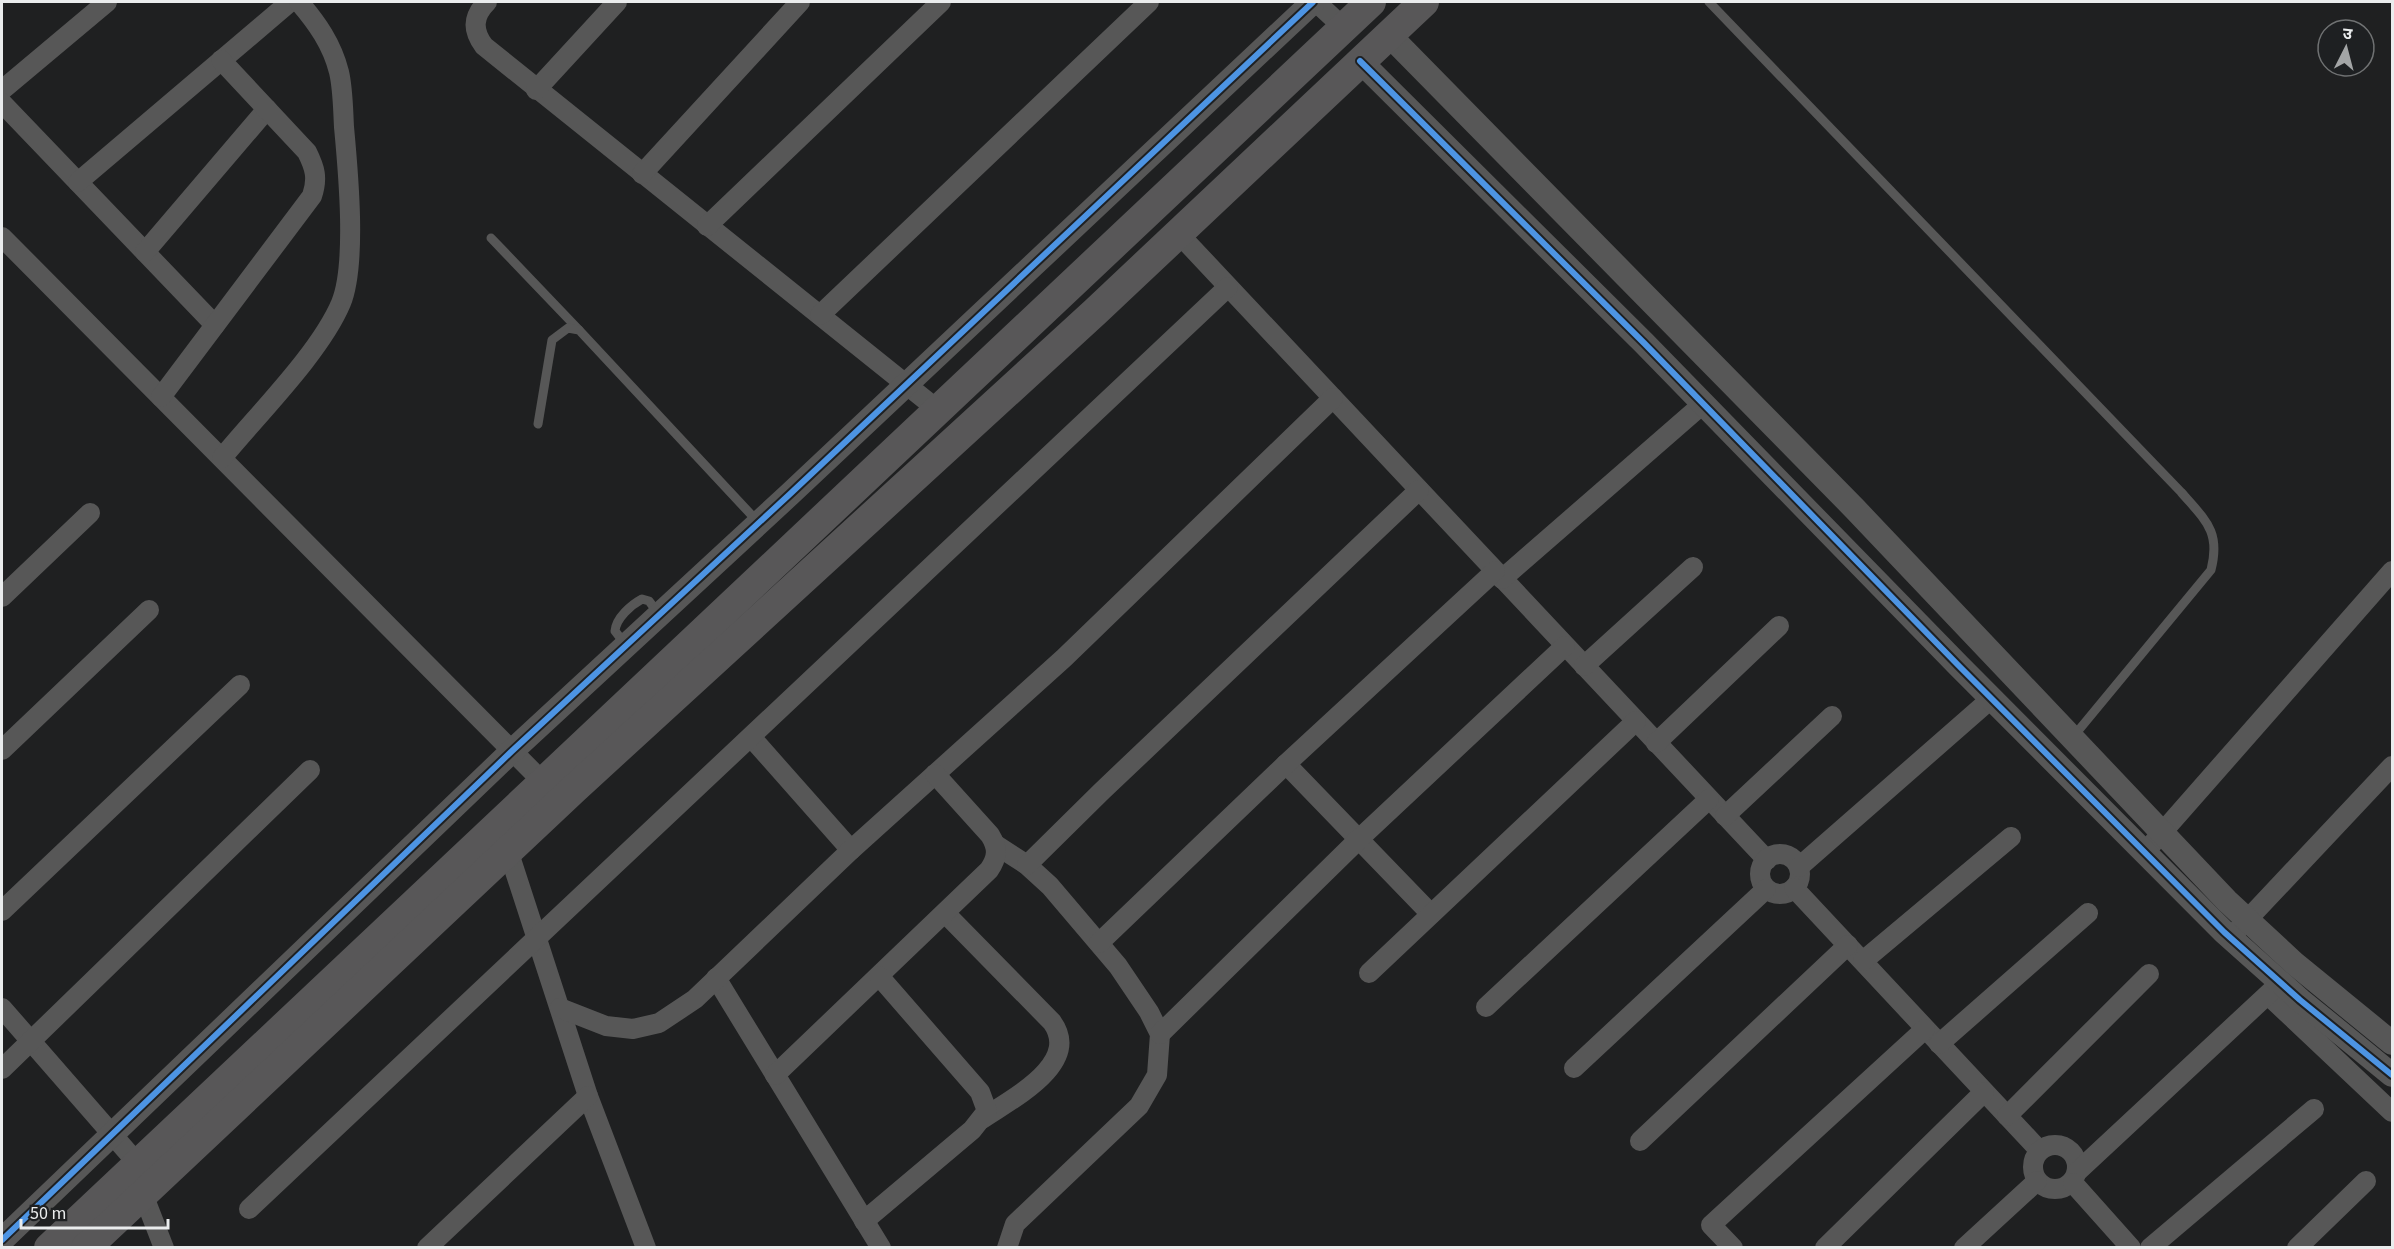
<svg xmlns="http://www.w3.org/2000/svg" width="2394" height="1249" font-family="'Source Sans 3','Noto Sans Devanagari',sans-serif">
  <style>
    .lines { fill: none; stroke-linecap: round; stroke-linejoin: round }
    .service { stroke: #575757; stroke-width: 9 }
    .minor { stroke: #575757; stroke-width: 20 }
    .tertiary { stroke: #575757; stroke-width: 24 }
    .primary { stroke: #585758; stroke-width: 30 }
    .cycleway-casing { stroke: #1e2022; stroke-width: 10 }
    .cycleway { stroke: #4d94e3; stroke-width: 6 }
  </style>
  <rect width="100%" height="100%" fill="#1f2021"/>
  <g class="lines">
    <g class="service">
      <path d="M1709,2l472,490c24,28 40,39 30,78l-138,167"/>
      <polyline points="491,238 579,330"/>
      <polyline points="538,424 552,340 568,328 579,330 758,522"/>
      <path d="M625,644l-10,-13c1,-13 16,-26 27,-32l7,2 9,12"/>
    </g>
    <g class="minor">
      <path d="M487,2c-14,14 -15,28 -3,44l454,364"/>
      <polyline points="1316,2 1344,28"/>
      <polyline points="2,90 107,2"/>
      <polyline points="536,90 617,2"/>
      <polyline points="2,103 215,325"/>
      <polyline points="642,174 800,2"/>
      <polyline points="78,182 290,2"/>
      <polyline points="707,226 941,2"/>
      <polyline points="1178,233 1767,860"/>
      <polyline points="2,237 543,782"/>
      <polyline points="145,252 267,109"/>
      <polyline points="820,315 1149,2"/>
      <path d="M161,397l151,-201c6,-18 3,-28 -5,-44l-86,-92"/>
      <path d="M222,458c35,-43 98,-105 119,-155 16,-39 7,-133 3,-176 -1,-18 -1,-38 -5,-55 -7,-28 -22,-49 -40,-70"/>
      <polyline points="1502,579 1704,403"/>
      <polyline points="2,597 90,513"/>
      <polyline points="1584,666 1693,567"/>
      <polyline points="751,737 851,850"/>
      <polyline points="1656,743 1779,626"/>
      <polyline points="2,750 149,610"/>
      <polyline points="1286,764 1431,914"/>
      <polyline points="1725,816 1832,716"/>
      <polyline points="996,845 1027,865 1050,886 1118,966 1149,1012 1160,1034 1157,1075 1139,1106 1015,1224 1007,1248"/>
      <polyline points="508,850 588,1096 646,1248"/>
      <polyline points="2145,852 2392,571"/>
      <circle cx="1780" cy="874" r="20"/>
      <polyline points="1027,865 1102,791 1419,490"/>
      <polyline points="1799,867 1992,698"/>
      <polyline points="1794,888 2039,1150"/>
      <polyline points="2,911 240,685"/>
      <path d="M945,913l107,109c30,42 -41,77 -70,97"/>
      <polyline points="2231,937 2392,766"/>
      <polyline points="1099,943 1286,764 1495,571"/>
      <polyline points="1863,961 2011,837"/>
      <polyline points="1369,973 1636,721"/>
      <polyline points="716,978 881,1248"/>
      <polyline points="2268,995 2392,1112"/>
      <polyline points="1486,1007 1709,799"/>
      <polyline points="2,1008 138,1164"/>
      <polyline points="560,1008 606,1026 633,1029 659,1023 695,999 851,850 1064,658 1333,398"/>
      <polyline points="1160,1034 1359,839 1565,646"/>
      <polyline points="1939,1044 2088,913"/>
      <polyline points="1574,1068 1766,889"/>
      <polyline points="2,1069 310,770"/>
      <path d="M775,1075l214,-205c9,-13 9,-22 1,-35l-55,-61"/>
      <polyline points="2007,1116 2149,974"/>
      <polyline points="1640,1141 1848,945"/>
      <circle cx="2055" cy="1167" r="22"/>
      <polyline points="2077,1172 2280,983"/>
      <polyline points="2073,1183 2131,1248"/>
      <polyline points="143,1194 164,1248"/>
      <polyline points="249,1209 1228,287"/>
      <polyline points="864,1221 972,1130 987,1111 980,1092 879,976"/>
      <polyline points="427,1248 588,1096"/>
      <polyline points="1733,1248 1711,1225 1925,1029"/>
      <polyline points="1825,1248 1984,1092"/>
      <polyline points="1964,1248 2037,1181"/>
      <polyline points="2150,1248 2314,1109"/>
      <polyline points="2297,1248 2366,1181"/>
    </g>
    <g class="tertiary">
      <polyline points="1389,35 1855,509 2227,901 2294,963 2392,1043"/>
      <polyline points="1360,61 1644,343 1959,666 2224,932 2300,1000 2392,1075"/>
      <polyline points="2,1240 512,751 790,494 1313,2"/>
    </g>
    <g class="primary">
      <polyline points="49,1248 1371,2"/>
      <polyline points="86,1248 574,789 1095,312 1424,2"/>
    </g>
    <defs>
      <g id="cycleway">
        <polyline points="1360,61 1644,343 1959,666 2224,932 2300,1000 2392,1075"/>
        <polyline points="2,1240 512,751 790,494 1313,2"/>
      </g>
    </defs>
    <use href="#cycleway" class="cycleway-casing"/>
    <use href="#cycleway" class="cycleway"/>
  </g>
  <rect width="2394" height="1249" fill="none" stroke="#eaeced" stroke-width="6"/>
  <g transform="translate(2346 48) rotate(6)"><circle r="28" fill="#1e2022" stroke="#707273" stroke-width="1.5"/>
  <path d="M0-4.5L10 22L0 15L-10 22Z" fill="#a3a5a6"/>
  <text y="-9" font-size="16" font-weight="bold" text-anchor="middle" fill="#eaeced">उ</text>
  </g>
  <path d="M21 1219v9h147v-9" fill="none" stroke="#eaeced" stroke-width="3"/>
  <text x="30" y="1219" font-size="18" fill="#eaeced" stroke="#1e2022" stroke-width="4.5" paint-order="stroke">50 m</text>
</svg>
